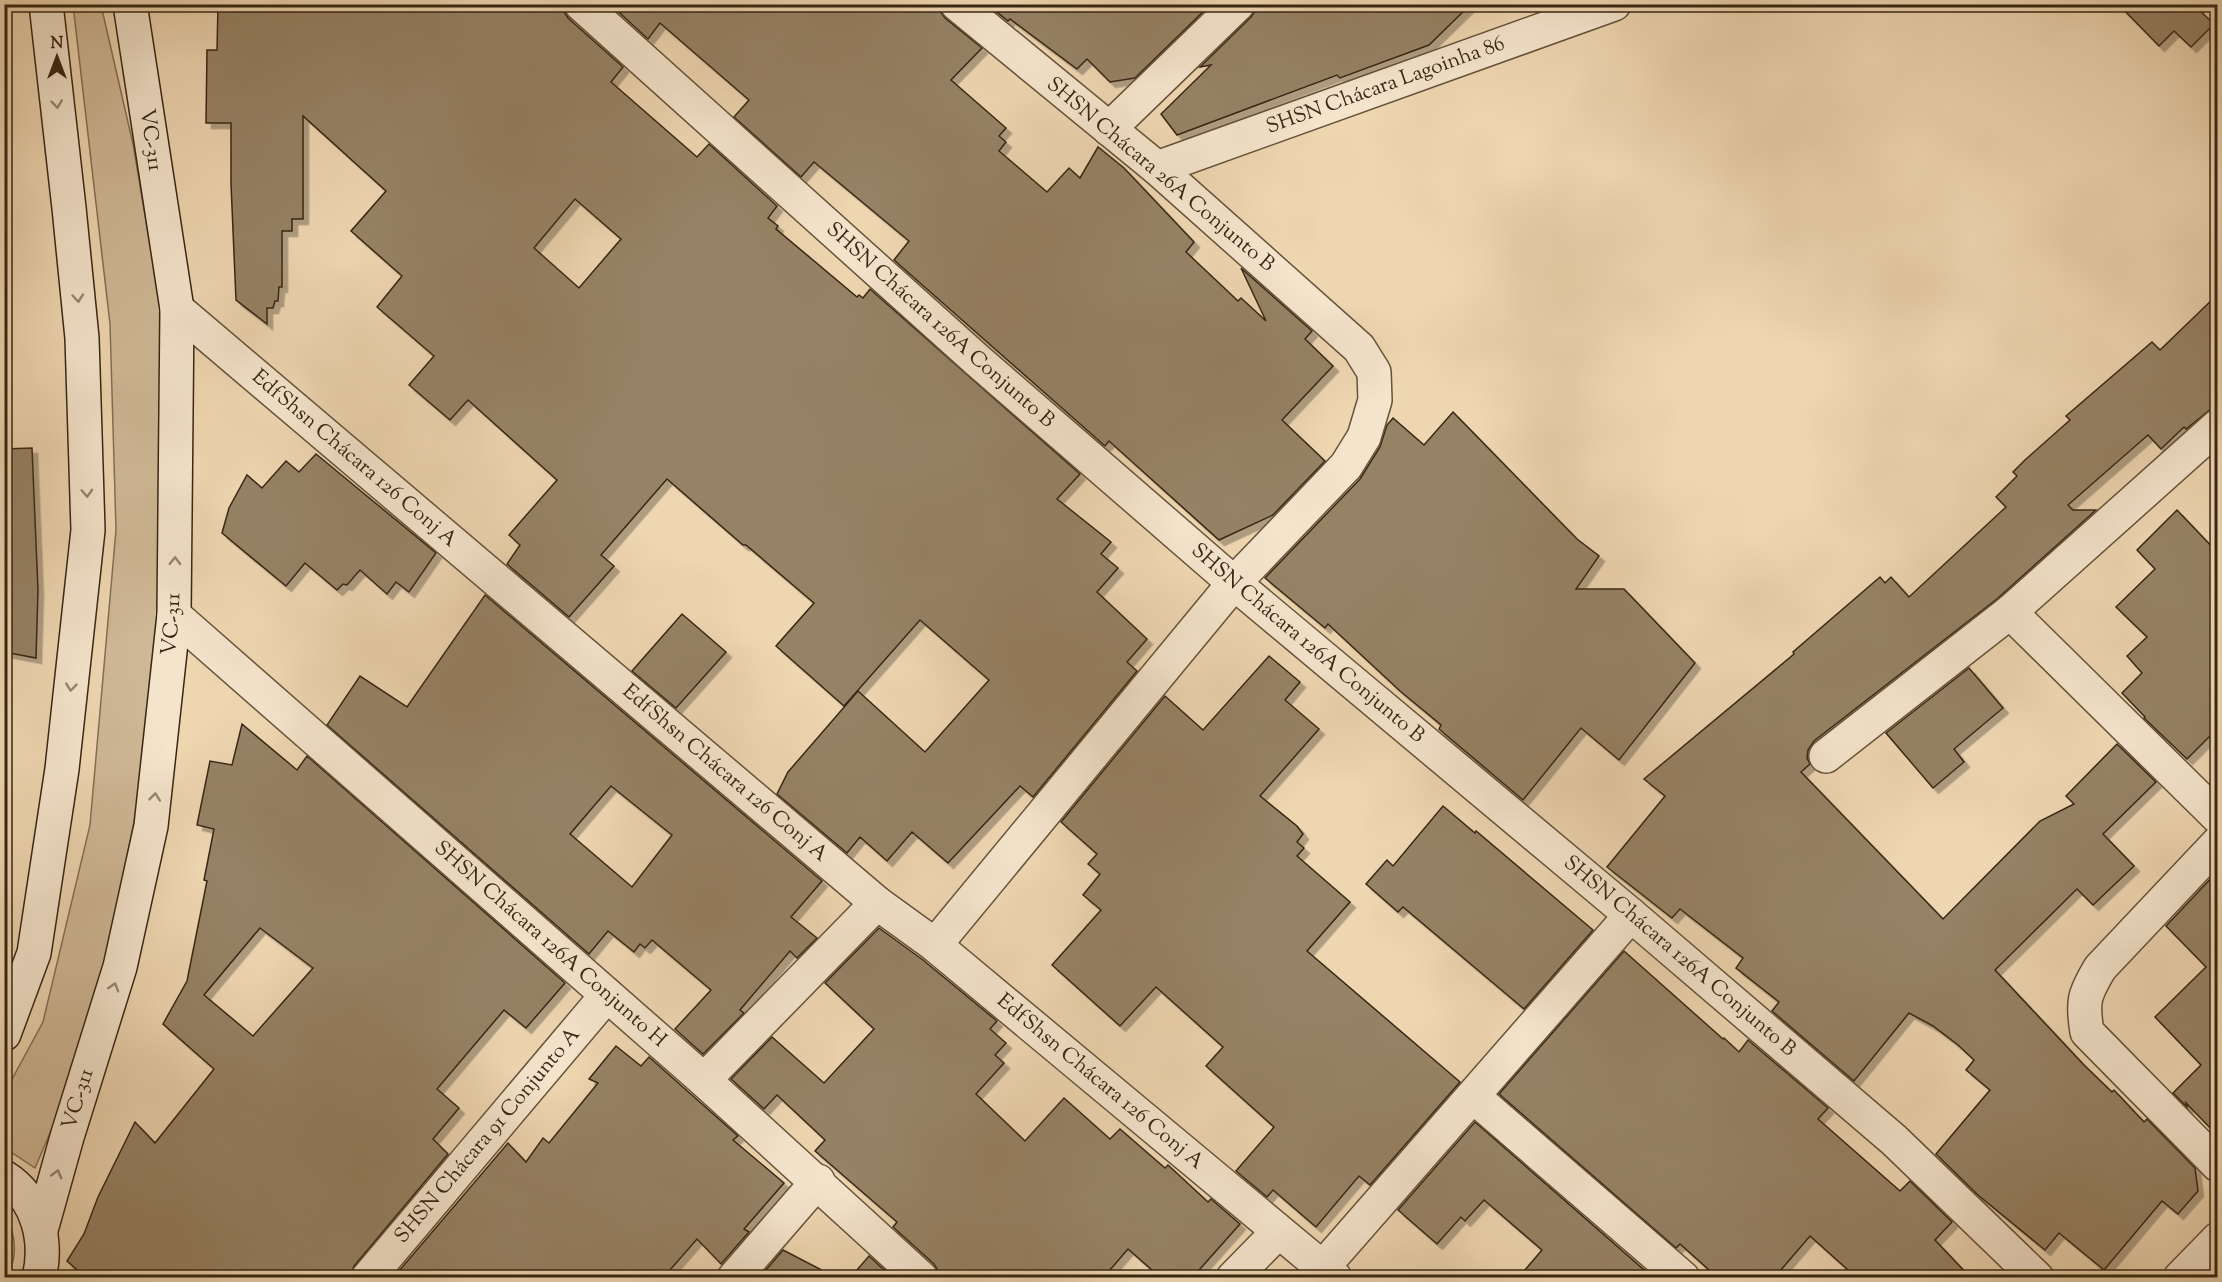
<svg xmlns="http://www.w3.org/2000/svg" width="2222" height="1282" font-family="'Sorts Mill Goudy',serif">
  <style>
    .green { fill: #cfb896; stroke: #837054; stroke-width: 1.5 }
    .building { fill: #968265; stroke: #372713; stroke-width: 1.5; fill-rule: evenodd; filter: url(#shadow) }
    .lines { fill: none; stroke-linecap: round; stroke-linejoin: round }
    .minor-casing { stroke: #65533a; stroke-width: 36 }
    .secondary-casing { stroke: #372713; stroke-width: 36 }
    .minor { stroke: #f4e4cc; stroke-width: 33 }
    .secondary { stroke: #f4e4cc; stroke-width: 33 }
    .oneway { stroke: #968670 }
    .labels { text-anchor: middle; dominant-baseline: central; stroke-width: 6; stroke-linejoin: round; paint-order: stroke }
    .street-label { font-size: 21px; fill: #372713; stroke: #f4e4cc }
  </style>
  <defs>
    <filter id="shadow"><feDropShadow dx="5.5" dy="5.5" stdDeviation="0" flood-color="#0004"/></filter>
  </defs>
  <rect width="100%" height="100%" fill="#eed6b1"/>
  <filter id="stains"><feTurbulence type="fractalNoise" baseFrequency=".00333" numOctaves="4"/><feColorMatrix values="0 0 0 0 .2 0 0 0 0 .09 0 0 0 0 .02 0 0 0 .5 -.17"/></filter>
  <radialGradient id="worn" r=".72"><stop offset=".6" stop-color="#630" stop-opacity="0"/><stop offset="1" stop-color="#630" stop-opacity=".3"/></radialGradient>
  <g class="green">
    <polygon points="73,5 101,5 133,144 163,322 166,496 148,755 99,992 71,1084 35,1168 5,1148 4,1094 43,1022 90,825 116,530 110,324"/>
    <path d="M5,1213c11,21 13,43 2,65l-3,-1z"/>
  </g>
  <g class="building">
    <path d="M218,4h345v6l5,8 55,49 -12,15 86,75 12,-13 68,62 -9,12 10,8 -2,3 81,68 2,-2 4,3 7,-9 210,185 -23,25 54,43 -10,12 17,14 -21,24 50,47 -20,23 10,9 -104,126 -13,-11 -72,77 -36,-31 -25,29 -27,-24 -13,16 -70,-59 11,-22 70,-81 67,61 64,-72 -69,-60 -76,86 -68,-60 38,-43 -68,-58h-3l-76,-66 -66,76 13,11 -45,51 -62,-53 13,-19 -11,-10 48,-55 -89,-80 -18,20 -41,-35 25,-29 -57,-49 25,-31 -51,-45 35,-40 -83,-75v103h-11v12h-10v56h-3l-1,14h-3l-2,7h-6v16l-31,-24 -5,-116v-61h-25l1,-73h10zM575,199l46,40 -42,49 -45,-40z"/>
    <polygon points="610,4 939,4 940,11 945,18 982,48 951,80 1006,128 999,136 1006,142 999,151 1047,192 1069,168 1080,178 1098,147 1124,168 1194,242 1186,252 1238,301 1241,298 1266,321 1241,268 1312,331 1305,339 1333,366 1282,420 1325,461 1273,515 1219,540 1109,441 1105,446 894,260 909,241 814,162 801,177 734,117 749,100 660,23 648,39"/>
    <polygon points="987,4 1211,4 1135,78 1110,82 1087,59 1077,69 1010,19 1008,21"/>
    <polygon points="1256,4 1471,4 1429,45 1340,78 1337,75 1177,135 1161,114 1211,65 1200,67 1251,17 1256,10"/>
    <polygon points="2118,4 2201,4 2197,8 2214,24 2191,47 2174,31 2159,46"/>
    <polygon points="2217,295 2217,404 2186,429 2184,427 2161,449 2148,435 2068,505 2073,510 2096,510 1998,598 1814,741 1808,750 1807,758 1810,764 1801,772 1943,919 2040,821 2074,804 2066,796 2117,744 2156,782 2103,834 2134,866 2093,905 2077,889 1995,970 2084,1065 2112,1092 2114,1090 2144,1122 2147,1119 2195,1168 2198,1191 2178,1214 2162,1201 2104,1270 2059,1233 2045,1250 1978,1195 1936,1154 1990,1090 1966,1070 1974,1060 1958,1045 1933,1026 1909,1013 1854,1081 1772,1011 1779,1002 1736,968 1743,958 1680,909 1672,918 1607,867 1665,796 1644,779 1794,654 1793,652 1880,577 1885,583 1891,577 1909,597 2006,507 1996,497 2017,476 2013,472 2025,460 2070,420 2066,416 2152,342 2160,350"/>
    <polygon points="1453,412 1577,539 1599,556 1576,589 1624,589 1695,663 1619,760 1581,728 1523,800 1439,729 1441,725 1400,691 1328,624 1325,628 1265,578 1360,479 1380,447 1387,425 1393,418 1424,445"/>
    <polygon points="32,448 38,590 36,658 4,652 4,449"/>
    <polygon points="316,454 436,553 409,592 396,582 387,594 360,570 347,585 343,584 337,590 305,563 286,586 222,533 229,508 247,475 262,488 286,461 299,472"/>
    <polygon points="2177,510 2217,552 2217,729 2187,759 2144,718 2145,717 2122,693 2142,673 2127,656 2147,637 2116,607 2155,569 2137,550"/>
    <path d="M485,595l337,286 -31,36 26,21 -20,20 -7,-7 -50,59 4,3 -41,41 -28,-25 36,-39 -59,-50 -7,8 -5,-4 -6,8 -26,-21 -19,23 -262,-229 33,-49 47,31zM611,786l61,49 -40,52 -62,-53z"/>
    <polygon points="682,614 726,652 676,708 632,671"/>
    <polygon points="1269,656 1300,682 1285,700 1319,729 1260,796 1297,826 1303,834 1297,842 1304,848 1297,856 1350,902 1307,951 1460,1082 1370,1185 1359,1176 1316,1227 1273,1190 1267,1197 1236,1171 1274,1127 1206,1066 1223,1047 1156,987 1120,1026 1052,965 1101,910 1083,895 1100,874 1088,864 1097,854 1061,822 1165,696 1203,730"/>
    <polygon points="1969,668 2003,708 1954,749 1964,762 1933,788 1886,733"/>
    <path d="M242,724l55,46 10,-14 258,227 -39,45 -22,-18 -67,79 22,19 -26,31 15,15 -94,112 -4,12h-264l-19,-17 17,-27 14,-37 37,-75 20,21 59,-74 -51,-45 24,-43 20,-100 -3,-1 10,-51 -17,-4 13,-64 22,4zM260,928l53,40 -60,68 -49,-41z"/>
    <polygon points="1443,806 1475,833 1476,831 1593,930 1524,1009 1403,907 1398,912 1366,884 1387,860 1393,866"/>
    <polygon points="2217,872 2217,1135 2186,1103 2187,1107 2173,1093 2201,1065 2155,1017 2206,967 2166,926"/>
    <polygon points="879,928 923,960 997,1021 990,1029 1006,1043 995,1055 1004,1063 976,1094 1025,1141 1064,1098 1110,1139 1120,1129 1165,1168 1168,1165 1208,1202 1211,1199 1240,1224 1192,1278 1161,1278 1128,1249 1103,1278 939,1278 939,1272 934,1264 893,1227 897,1222 815,1151 825,1140 777,1095 764,1109 731,1079 772,1037 824,1083 874,1029 825,983"/>
    <polygon points="1624,951 1723,1039 1724,1038 1739,1052 1748,1040 1828,1108 1818,1119 1900,1191 1910,1181 1952,1222 1935,1240 1971,1278 1857,1278 1810,1236 1774,1278 1718,1278 1680,1244 1676,1248 1499,1094"/>
    <polygon points="616,1046 641,1066 649,1057 738,1136 733,1140 784,1183 744,1229 749,1232 721,1264 697,1239 663,1278 393,1278 508,1143 526,1162 543,1138 549,1143 598,1083 589,1079"/>
    <polygon points="1475,1122 1650,1275 1647,1278 1518,1278 1542,1250 1484,1200 1465,1221 1461,1217 1437,1244 1398,1210"/>
    <polygon points="783,1250 837,1278 759,1278"/>
    <polygon points="869,1256 893,1278 850,1278"/>
  </g>
  <g class="lines">
    <defs>
      <g id="minor">
        <path id="s1" d="M581,4l396,356 257,223 397,332 263,225 143,138"/>
        <polyline points="1109,129 1238,4"/>
        <path id="s2" d="M1157,168l457,-164"/>
        <path id="s3" d="M177,309l700,594 58,42 400,333"/>
        <polyline points="2010,612 2218,817"/>
        <path id="s4" d="M174,615l530,465 217,198"/>
        <polyline points="1826,756 2010,612 2218,426"/>
        <path d="M2218,843l-118,125c-16,27 -18,33 -13,64l131,133"/>
        <polyline points="935,945 1234,583 1346,466 1364,437 1375,400 1374,372 1359,348 1157,168 957,4"/>
        <polyline points="704,1080 877,903"/>
        <polyline points="1474,1097 1683,1278"/>
        <polyline points="1323,1267 1631,915"/>
        <path id="s5" d="M368,1278l239,-283"/>
        <polyline points="734,1278 818,1181"/>
        <polyline points="1233,1278 1278,1232"/>
        <polyline points="2180,1278 2218,1239"/>
      </g>
      <g id="secondary">
        <polyline points="4,1034 34,953 62,769 88,530 82,338 69,208 46,4"/>
        <path d="M4,1177c34,21 44,64 35,101"/>
        <path id="s6" d="M41,1230l26,-93 53,-170 31,-141 23,-211 3,-306 -47,-305"/>
      </g>
    </defs>
    <use href="#minor" class="minor-casing"/>
    <use href="#secondary" class="secondary-casing"/>
    <use href="#minor" class="minor"/>
    <use href="#secondary" class="secondary"/>
  </g>
  <defs><path id="oneway-chevron" d="M-2-3.5L2.5 0L-2 3.5" fill="none" stroke-width="1.6" stroke-linecap="round" stroke-linejoin="round" transform="scale(1.5)"/></defs>
  <g class="oneway">
    <use href="#oneway-chevron" transform="translate(57 104) rotate(83)"/>
    <use href="#oneway-chevron" transform="translate(78 298) rotate(85)"/>
    <use href="#oneway-chevron" transform="translate(87 493) rotate(88)"/>
    <use href="#oneway-chevron" transform="translate(175 561) rotate(-89)"/>
    <use href="#oneway-chevron" transform="translate(71 687) rotate(96)"/>
    <use href="#oneway-chevron" transform="translate(155 797) rotate(-84)"/>
    <use href="#oneway-chevron" transform="translate(114 987) rotate(-73)"/>
    <use href="#oneway-chevron" transform="translate(57 1174) rotate(-75)"/>
  </g>
  <g class="labels">
    <g class="street-label">
      <text stroke="none"><textPath href="#s2" startOffset="243">SHSN Chácara Lagoinha 86</textPath></text>
      <text transform="translate(150 140) rotate(82)">VC-311</text>
      <text transform="translate(1160 175) rotate(40)">SHSN Chácara 26A Conjunto B</text>
      <text stroke="none"><textPath href="#s1" startOffset="482">SHSN Chácara 126A Conjunto B</textPath></text>
      <text stroke="none"><textPath href="#s3" startOffset="232">EdfShsn Chácara 126 Conj A</textPath></text>
      <text stroke="none"><textPath href="#s6" startOffset="622">VC-311</textPath></text>
      <text stroke="none"><textPath href="#s1" startOffset="968">SHSN Chácara 126A Conjunto B</textPath></text>
      <text stroke="none"><textPath href="#s3" startOffset="718">EdfShsn Chácara 126 Conj A</textPath></text>
      <text stroke="none"><textPath href="#s4" startOffset="500">SHSN Chácara 126A Conjunto H</textPath></text>
      <text stroke="none"><textPath href="#s1" startOffset="1454">SHSN Chácara 126A Conjunto B</textPath></text>
      <text stroke="none"><textPath href="#s3" startOffset="1204">EdfShsn Chácara 126 Conj A</textPath></text>
      <text stroke="none"><textPath href="#s6" startOffset="136">VC-311</textPath></text>
      <text stroke="none"><textPath href="#s5" startOffset="186">SHSN Chácara 91 Conjunto A</textPath></text>
    </g>
  </g>
  <rect width="2222" height="1282" fill="none" stroke="#eed6b1" stroke-width="24"/>
  <rect x="6" y="6" width="2210" height="1270" fill="none" stroke="#372713" stroke-width="3"/>
  <rect x="12" y="12" width="2198" height="1258" fill="none" stroke="#372713" stroke-width="1.5"/>
  <g transform="translate(57 57)" stroke="#f4e4cc" stroke-width="4.5" paint-order="stroke">
  <path d="M0-4.5L10 22L0 15L-10 22Z" fill="#372713"/>
  <text y="-9" font-size="16" font-weight="bold" text-anchor="middle" fill="#372713">N</text>
  </g>
  <rect width="100%" height="100%" filter="url(#stains)"/>
  <rect width="100%" height="100%" fill="url(#worn)"/>
</svg>
